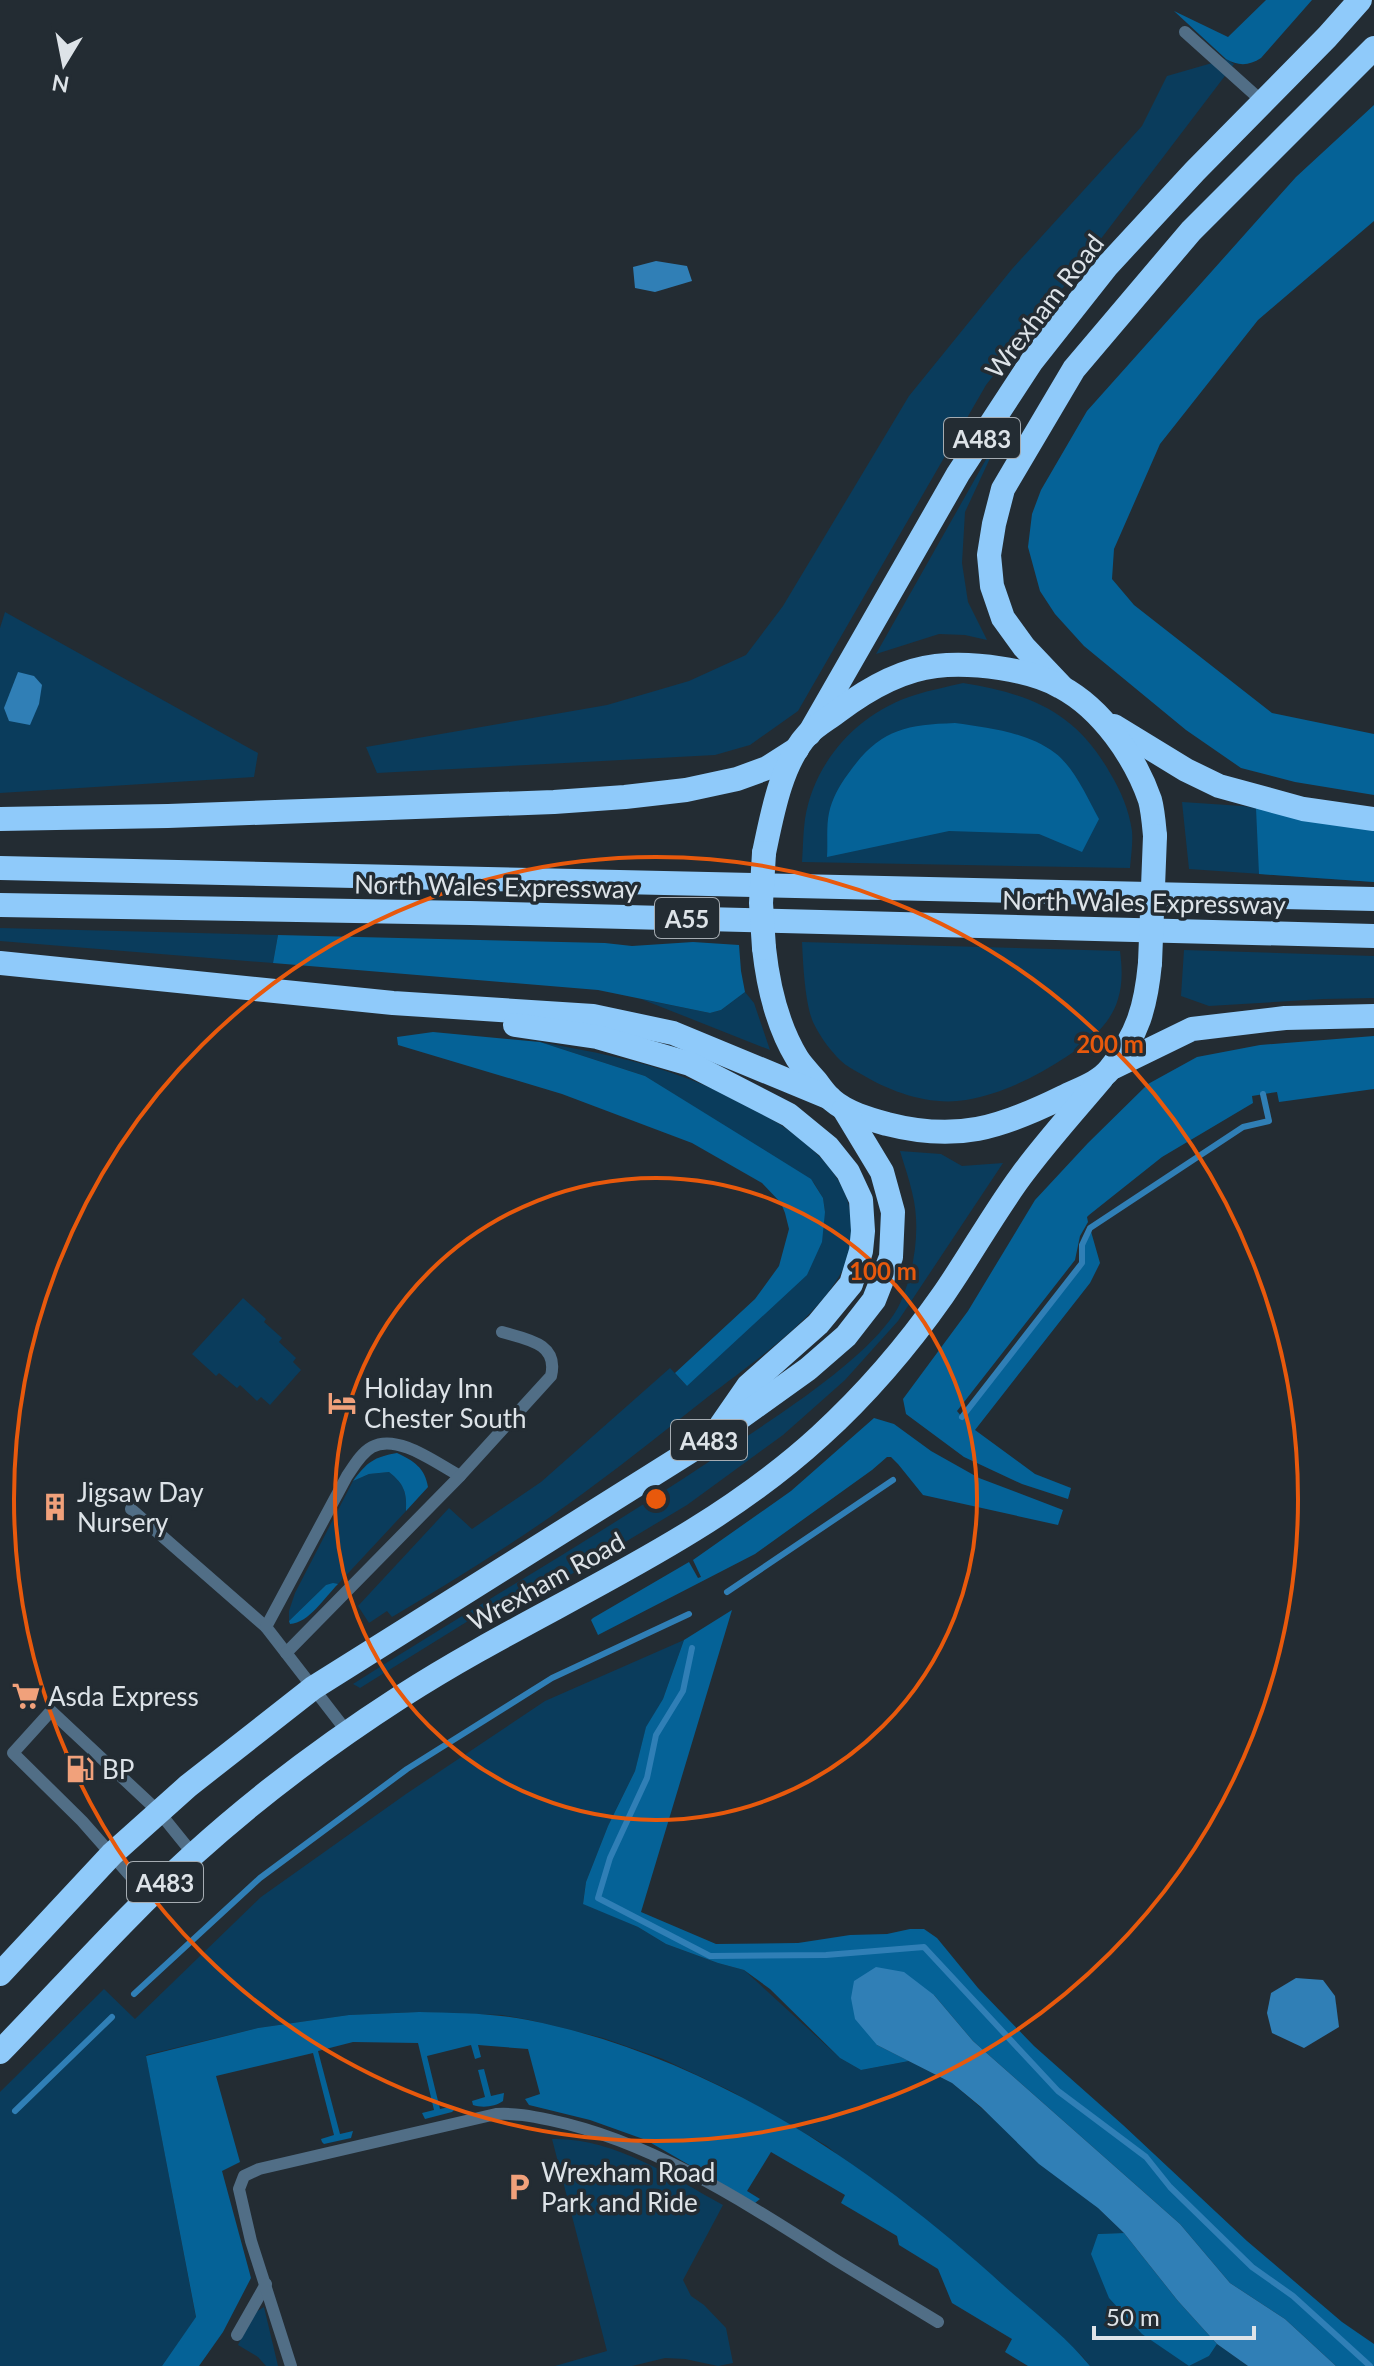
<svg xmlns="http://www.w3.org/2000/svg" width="1374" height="2366" font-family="Lato,sans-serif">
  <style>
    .green { fill: #0a3c5c }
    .forest { fill: #056297 }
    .water { fill: #307fb6 }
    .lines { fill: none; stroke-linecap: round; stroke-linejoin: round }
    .stream { stroke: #307fb6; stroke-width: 6 }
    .lane { stroke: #516e86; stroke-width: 12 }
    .highway { stroke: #8fcafa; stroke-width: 24 }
    .highway-bridge { stroke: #8fcafa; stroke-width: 24 }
    .ring { fill: none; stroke: #e8590c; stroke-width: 4 }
    .labels { text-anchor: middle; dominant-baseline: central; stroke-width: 7; stroke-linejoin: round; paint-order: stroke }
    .shield { fill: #232c33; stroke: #a5acb2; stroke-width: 2 }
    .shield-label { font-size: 24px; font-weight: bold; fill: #dde3e8 }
    .street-label { font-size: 26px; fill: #dde3e8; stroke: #232c33 }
    .poi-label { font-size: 26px; fill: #dde3e8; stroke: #232c33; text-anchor: start }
    .centre { fill: #e8590c; stroke: #232c33; stroke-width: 4 }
    .ring-label { font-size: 24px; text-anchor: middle; font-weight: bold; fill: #e8590c; stroke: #232c33; stroke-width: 7; stroke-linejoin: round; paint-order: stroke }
  </style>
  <rect width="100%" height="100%" fill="#232c33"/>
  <g class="green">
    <polygon points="1226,59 1234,64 1081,265 986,385 798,711 750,745 715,755 377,773 366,747 607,705 689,681 746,655 783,606 909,396 1012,269 1142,126 1167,76"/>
    <polygon points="1005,426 965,512 962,563 968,602 987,640 965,635 939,634 876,654"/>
    <polygon points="5,612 258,753 254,777 0,793 0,628"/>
    <path d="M963,683c67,11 112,28 147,90 11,18 19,37 22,58 1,12 -1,25 -2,37l-328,-6c1,-14 1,-29 3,-43 9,-58 54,-107 110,-124 15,-5 32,-8 48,-12z"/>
    <polygon points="1182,802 1242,806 1374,827 1374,882 1189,869"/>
    <polygon points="0,928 278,935 273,963 0,941"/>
    <path d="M802,942l318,9c2,16 3,32 -2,48 -8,27 -30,43 -52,58 -30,20 -65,37 -100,43 -37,6 -75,-8 -105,-26 -7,-4 -15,-8 -21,-14 -9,-9 -19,-22 -25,-34 -10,-17 -12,-64 -13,-84z"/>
    <polygon points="1184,950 1374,956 1374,998 1323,999 1209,1006 1181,996"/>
    <polygon points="745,992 754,1003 770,1050 641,999 710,1013 721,1010"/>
    <path d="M540,1042c49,9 99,18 146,36 58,22 163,72 165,143 0,14 1,29 -5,42 -23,52 -93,99 -137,133 -40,31 -79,63 -120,93 -63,47 -130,88 -197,128l-5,-6 -18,12 -11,-17 91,-98 23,21 69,-47 129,-114 17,18 138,-174 -2,-14 -9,-15 -169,-107z"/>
    <path d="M900,1151l41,3 21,12 41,-3 -105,158 -53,59 -62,55 -96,70 -137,82 -61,21 -129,80 -7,-4c132,-84 267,-161 396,-249 43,-29 134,-88 153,-136 13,-32 19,-73 10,-107 -3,-14 -8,-27 -12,-41z"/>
    <polygon points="243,1298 266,1319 264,1322 282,1338 279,1342 296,1358 293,1362 301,1370 270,1405 261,1397 257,1401 240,1385 237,1388 219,1373 216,1376 192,1354"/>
    <path d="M389,1472c15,12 18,20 17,39l-68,73 -12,1 -37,36v-10l6,-18 58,-112 16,-7z"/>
    <polygon points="684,1640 663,1699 646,1728 635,1771 608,1826 586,1882 583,1903 638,1927 666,1944 718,1963 744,1970 840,2058 861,2070 909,2061 952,2083 1098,2208 1124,2233 1098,2234 1189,2366 1090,2366 1082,2356 827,2146 731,2091 663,2059 603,2038 530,2020 502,2015 419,2012 349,2015 258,2028 146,2055 196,2318 162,2366 0,2366 0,2092 104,1989 135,2019 261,1897 406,1794 545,1701"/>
    <path d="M552,2139c61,-2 120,38 171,66l-40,75 8,16 13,9 22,23 7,35 -15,3 -33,-7 -20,-1 -33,8h-77l52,-15z"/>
    <polygon points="264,2307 278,2366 266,2366 258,2357 238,2345 254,2313"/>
    <polygon points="1217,2344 1248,2366 1189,2366 1209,2356"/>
  </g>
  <g class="forest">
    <path d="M1266,0h46l-51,58c-12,8 -23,8 -35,1l-52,-48 54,26z"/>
    <polygon points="1374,105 1374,221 1258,320 1160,444 1114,549 1112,579 1134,605 1272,713 1374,734 1374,795 1295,782 1241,768 1186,730 1084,646 1055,614 1040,591 1028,547 1032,514 1041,490 1087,411 1296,177"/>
    <path d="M955,723c34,5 72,9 100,30 19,14 33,46 44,66l-17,33 -43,-18 -90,-3 -122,26c1,-14 -1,-30 2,-44 3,-14 10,-27 19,-39 31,-44 55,-49 107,-51z"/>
    <polygon points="1256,808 1374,827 1374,882 1259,874"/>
    <polygon points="278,935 605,943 632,946 693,942 739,945 741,971 745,992 721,1010 710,1013 598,990 273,963"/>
    <polygon points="433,1032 540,1042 645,1076 811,1179 823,1198 825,1212 822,1242 807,1275 687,1386 675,1373 755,1299 779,1266 789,1229 785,1213 781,1203 762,1183 692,1143 562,1094 398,1045 397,1037"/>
    <polygon points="1374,1036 1374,1089 1279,1102 1277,1092 1252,1096 1253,1103 1162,1157 1089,1215 1087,1217 1088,1222 1080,1236 1075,1260 957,1411 962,1417 1082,1263 1082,1245 1090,1228 1100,1263 1090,1283 975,1430 1035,1474 1071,1488 1068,1499 1022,1484 964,1457 906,1414 903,1399 968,1311 1035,1200 1088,1143 1148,1084 1197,1057 1260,1045"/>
    <polygon points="874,1418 894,1424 931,1451 979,1478 1063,1510 1058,1525 923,1495 898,1464 891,1457 887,1457 872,1470 755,1554 598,1635 591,1620 593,1618 689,1562 698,1578 701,1577 693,1560 791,1491"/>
    <path d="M397,1453c17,8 28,15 31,34l-22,24c1,-19 -2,-27 -17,-39l-20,2 -16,7c14,-19 21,-24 44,-28z"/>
    <path d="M333,1583l5,1c-13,13 -29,39 -48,40l-1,-3 37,-36z"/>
    <polygon points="732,1610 641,1912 716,1944 798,1943 850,1935 887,1934 910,1929 924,1929 937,1938 978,1988 1034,2046 1123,2125 1247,2241 1342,2322 1374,2344 1374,2366 1336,2366 1285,2319 1230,2283 1180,2224 973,2041 934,1995 877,2045 909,2061 861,2070 840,2058 770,1989 744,1970 718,1963 666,1944 638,1927 583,1904 586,1882 608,1826 635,1771 646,1727 663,1699 684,1640"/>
    <path d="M419,2012c37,1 74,1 109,8 176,35 332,137 464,255 32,30 70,57 98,91h-62l-23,-14 7,-13 -60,-36 -14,-34 -39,-24 -2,-9 -56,-33 4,-8 -74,-43 -24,39 13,8 -5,4 -109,-63 -56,-20 -61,-15 -4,-6 15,-5 -12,-45 -50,-4 3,12 -6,2 -4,-14 -44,11 13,53 14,-3v4l-2,2 -27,7 -3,-6 12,-3 -16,-67 -65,-1 -35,9 22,83 13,-3 -2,7 -27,6 -2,-2 -1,-3 13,-4 -21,-82 -97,23 24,86 -18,9 29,107 -28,54 -24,34h-37l34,-49 -50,-261 112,-28 91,-13z"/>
    <path d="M484,2069l7,27 13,-3 -1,8c-8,6 -21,7 -30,4l-1,-4 13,-4 -7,-27z"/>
    <polygon points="1124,2233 1178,2301 1217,2344 1209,2356 1189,2366 1142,2334 1109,2298 1091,2254 1098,2234"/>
  </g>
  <g class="water">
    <polygon points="656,261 687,266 692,281 655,292 635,288 633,267"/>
    <polygon points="18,672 34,676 42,685 39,704 30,725 9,721 4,708"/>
    <polygon points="876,1967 904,1972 934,1995 973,2041 1180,2224 1230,2283 1285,2319 1336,2366 1248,2366 1217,2344 1178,2301 1124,2233 1098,2208 1039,2164 981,2107 952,2083 877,2045 855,2019 851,1998 854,1981"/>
    <polygon points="1296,1978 1323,1980 1335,1996 1339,2027 1304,2048 1272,2033 1267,2013 1271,1993"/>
  </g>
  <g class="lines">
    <g class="stream">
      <polyline points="962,1417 1082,1263 1082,1245 1090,1228 1243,1127 1269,1121 1263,1094"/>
      <polyline points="727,1592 893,1480"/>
      <polyline points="692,1648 683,1691 656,1735 647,1778 610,1858 598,1898 710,1956 826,1955 924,1947 1058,2091 1146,2157 1170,2187 1252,2267 1293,2296 1370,2366"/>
      <polyline points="134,1994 260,1878 407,1769 552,1678 689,1614"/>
      <polyline points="15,2111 112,2017"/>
    </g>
    <g class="lane">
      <polyline points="1185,32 1264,103"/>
      <polyline points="131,1509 266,1627 348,1733"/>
      <path d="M266,1627l81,-151c7,-10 14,-23 25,-29 26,-14 65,17 88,29"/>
      <path d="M286,1653l174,-177 91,-100c8,-33 -25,-37 -49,-44"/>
      <polyline points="149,1897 82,1821 13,1753 51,1711 159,1812 193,1854"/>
      <polyline points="237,2335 266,2284"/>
      <path d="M291,2366l-40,-125 -12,-52 5,-13 15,-7 237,-55c19,-1 35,2 54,6 105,22 199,85 289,142 33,20 66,40 99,60"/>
    </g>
    <g class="highway">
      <polyline points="1061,686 1024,647 1003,618 992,586 989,555 994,524 1003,489 1074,369 1191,231 1374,48"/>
      <polyline points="1114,726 1186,770 1219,786 1303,809 1374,819"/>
      <polyline points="809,734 958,474 1032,361 1107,266 1195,171 1327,37 1360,0"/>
      <polyline points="0,819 168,816 554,802 625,797 686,790 737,779 767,768 797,749"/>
      <path d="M764,853c8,-38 17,-90 44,-119 9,-9 20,-15 29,-22 29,-22 63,-42 99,-46 36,-4 94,3 125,21 41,22 74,70 89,113 3,11 4,25 5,36"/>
      <polyline points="0,868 1374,899"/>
      <polyline points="0,905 470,913 1374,936"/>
      <path d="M764,948c4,37 13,77 33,110 5,8 13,16 19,23 5,7 10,14 16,19 15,13 37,19 55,24 70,18 113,4 176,-27 16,-8 36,-14 47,-28 28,-34 36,-63 40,-106"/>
      <polyline points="0,963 393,1003 593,1016 673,1033 830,1098"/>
      <polyline points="515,1025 597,1037 690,1064 789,1115 828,1147 848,1172 861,1200 863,1231 861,1251 851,1284 818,1324 748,1386 721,1425"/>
      <polyline points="1114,1067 1192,1029 1285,1018 1374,1016"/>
      <polyline points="0,1974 112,1854 188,1786 313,1688 713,1437 808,1369 846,1336 874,1300 891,1257 893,1212 882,1172 844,1109"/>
      <path d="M0,2052c64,-66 126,-136 194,-198 64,-58 135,-111 208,-158 138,-89 296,-148 418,-260 46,-42 88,-91 123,-141 27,-39 50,-81 78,-119 25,-34 54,-66 81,-98"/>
    </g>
    <g class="highway-bridge">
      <polyline points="764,948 761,903 764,853"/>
      <polyline points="1150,963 1155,836"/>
    </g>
  </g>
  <g class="ring">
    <circle cx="656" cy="1499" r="321"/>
    <circle cx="656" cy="1499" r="642"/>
  </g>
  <defs>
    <symbol id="hotel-bare" viewBox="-9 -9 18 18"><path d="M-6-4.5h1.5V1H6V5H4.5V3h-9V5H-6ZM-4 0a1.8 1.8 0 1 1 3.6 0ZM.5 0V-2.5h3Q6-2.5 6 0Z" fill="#f1a17b" stroke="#232c33" stroke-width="2.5" paint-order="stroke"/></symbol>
    <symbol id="building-bare" viewBox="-9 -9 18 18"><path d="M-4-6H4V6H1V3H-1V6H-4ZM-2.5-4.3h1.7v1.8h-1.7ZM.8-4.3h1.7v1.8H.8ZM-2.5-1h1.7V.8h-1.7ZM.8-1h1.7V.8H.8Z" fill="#f1a17b" stroke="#232c33" stroke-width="2.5" paint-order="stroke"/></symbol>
    <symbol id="supermarket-bare" viewBox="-9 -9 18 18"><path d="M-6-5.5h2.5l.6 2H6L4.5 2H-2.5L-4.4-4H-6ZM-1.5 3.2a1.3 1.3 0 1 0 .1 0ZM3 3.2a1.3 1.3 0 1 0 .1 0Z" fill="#f1a17b" stroke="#232c33" stroke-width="2.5" paint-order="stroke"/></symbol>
    <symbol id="fuel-bare" viewBox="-9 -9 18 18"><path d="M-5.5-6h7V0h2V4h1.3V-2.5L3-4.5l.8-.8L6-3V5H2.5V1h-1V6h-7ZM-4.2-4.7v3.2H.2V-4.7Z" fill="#f1a17b" stroke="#232c33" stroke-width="2.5" paint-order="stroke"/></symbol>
    <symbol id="parking-bare" viewBox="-9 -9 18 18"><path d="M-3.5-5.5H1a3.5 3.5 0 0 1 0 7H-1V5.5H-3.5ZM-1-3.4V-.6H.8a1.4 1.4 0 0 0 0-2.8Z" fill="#f1a17b" stroke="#232c33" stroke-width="2.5" paint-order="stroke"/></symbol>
  </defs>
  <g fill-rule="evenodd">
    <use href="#hotel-bare" x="322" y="1383" width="40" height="40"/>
    <use href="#building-bare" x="35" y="1487" width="40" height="40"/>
    <use href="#supermarket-bare" x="6" y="1676" width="40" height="40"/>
    <use href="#fuel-bare" x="60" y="1749" width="40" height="40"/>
    <use href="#parking-bare" x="499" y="2167" width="40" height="40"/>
  </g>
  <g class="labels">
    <g class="shield">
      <rect x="944" y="418" width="76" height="40" rx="6"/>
      <rect x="655" y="898" width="64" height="40" rx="6"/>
      <rect x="671" y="1420" width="76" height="40" rx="6"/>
      <rect x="127" y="1862" width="76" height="40" rx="6"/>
    </g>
    <g class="shield-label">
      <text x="982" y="438">A483</text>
      <text x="687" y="918">A55</text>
      <text x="709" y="1440">A483</text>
      <text x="165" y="1882">A483</text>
    </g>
    <g class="street-label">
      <text transform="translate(1044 306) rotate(-52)">Wrexham Road</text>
      <text transform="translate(496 886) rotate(1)">North Wales Expressway</text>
      <text transform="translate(1144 902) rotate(1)">North Wales Expressway</text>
      <text transform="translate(546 1581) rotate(-29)">Wrexham Road</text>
    </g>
    <g class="poi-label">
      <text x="364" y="1388">Holiday Inn<tspan x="364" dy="30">Chester South</tspan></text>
      <text x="77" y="1492">Jigsaw Day<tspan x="77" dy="30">Nursery</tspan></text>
      <text x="48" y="1696">Asda Express</text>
      <text x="102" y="1769">BP</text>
      <text x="541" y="2172">Wrexham Road<tspan x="541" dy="30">Park and Ride</tspan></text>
    </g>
  </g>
  <circle cx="656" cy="1499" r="12" class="centre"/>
  <g class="ring-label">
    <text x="1110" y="1053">200 m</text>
    <text x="883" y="1280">100 m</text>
  </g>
  <g transform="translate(64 64) rotate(190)" stroke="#232c33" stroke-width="6" paint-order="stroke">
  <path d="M0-6L14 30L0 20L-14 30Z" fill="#dde3e8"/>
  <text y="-12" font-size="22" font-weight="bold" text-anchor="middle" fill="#dde3e8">N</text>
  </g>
  <path d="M1094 2326v12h160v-12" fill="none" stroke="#dde3e8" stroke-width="4"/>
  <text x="1106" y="2326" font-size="24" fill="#dde3e8" stroke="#232c33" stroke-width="6" paint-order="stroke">50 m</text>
</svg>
